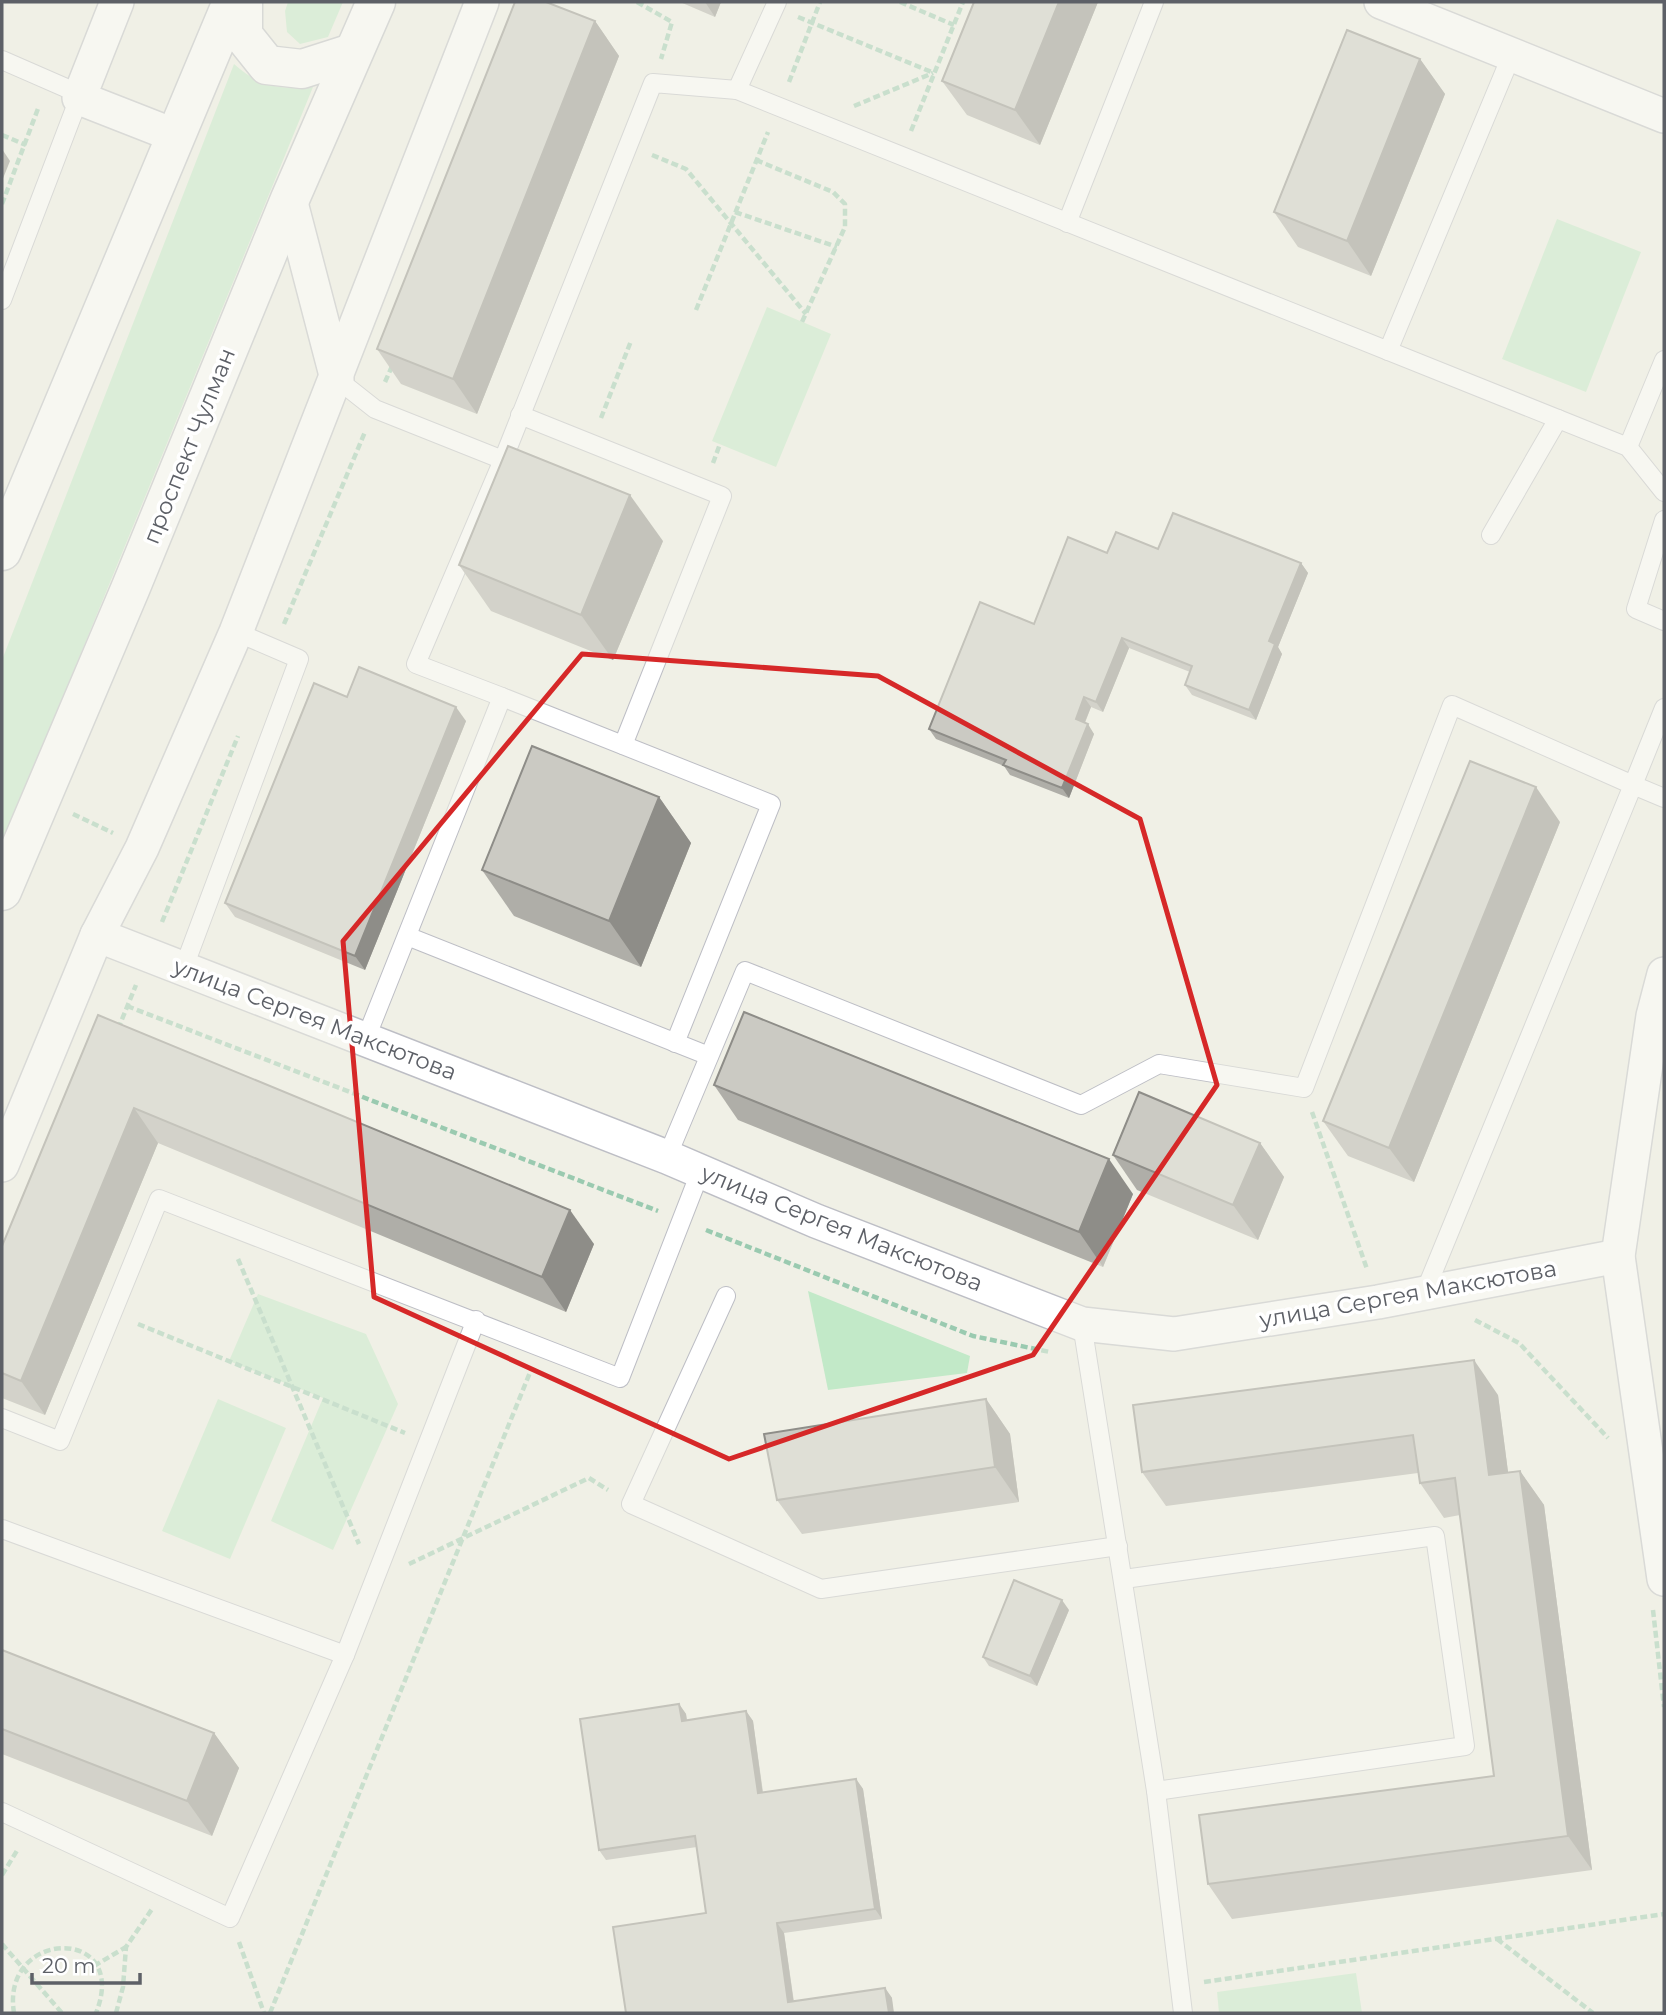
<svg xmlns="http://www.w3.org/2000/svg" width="1666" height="2015" font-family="Montserrat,sans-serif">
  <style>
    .green { fill: #c2e9c8 }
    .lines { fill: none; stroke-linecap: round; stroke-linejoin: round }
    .service-casing { stroke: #bdbec5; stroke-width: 20 }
    .minor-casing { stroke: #bdbec5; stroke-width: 36 }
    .secondary-casing { stroke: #bbbdc4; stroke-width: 41 }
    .path { stroke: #9acab0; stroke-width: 4.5; stroke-dasharray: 7 3.5; stroke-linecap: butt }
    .service { stroke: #fff; stroke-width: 18 }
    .minor { stroke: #fff; stroke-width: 33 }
    .secondary { stroke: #fff; stroke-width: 38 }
    .wall { fill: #afaea8 }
    .shaded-wall { fill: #8e8d88 }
    .building { fill: #cbcac3; stroke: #8e8d88; stroke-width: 2 }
    .marked { fill: none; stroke: #d62828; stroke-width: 5; stroke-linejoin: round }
    .labels { text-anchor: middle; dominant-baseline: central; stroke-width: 7; stroke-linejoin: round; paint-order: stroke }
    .street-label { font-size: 23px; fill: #5d6067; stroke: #fff }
  </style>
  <rect width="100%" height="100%" fill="#f0f0e6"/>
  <g class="green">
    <polygon points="288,2 343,2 328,37 300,44 287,32 285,11"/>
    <path d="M234,64c28,24 42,25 79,23l-311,759v-186z"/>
    <polygon points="1557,219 1641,252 1586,392 1502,359"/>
    <polygon points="767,307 831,334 776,467 712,441"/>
    <polygon points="808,1291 970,1356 967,1373 828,1390"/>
    <polygon points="258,1294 366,1334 398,1404 333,1550 271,1521 323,1398 229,1361"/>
    <polygon points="218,1399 286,1428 230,1559 162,1531"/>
    <polygon points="1356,1973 1362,2013 1219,2013 1217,1992"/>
  </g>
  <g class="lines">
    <defs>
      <g id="service">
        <polyline points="2,60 73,91 79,98 2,300"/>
        <polyline points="737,90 777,2"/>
        <polyline points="1067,223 1154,2"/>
        <polyline points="1388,351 1512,54"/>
        <polyline points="337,379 375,409 503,460"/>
        <polyline points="520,415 722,496 623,745"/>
        <polyline points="1628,447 1664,360"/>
        <polyline points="1664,520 1636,609 1664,621"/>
        <polyline points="1491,535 1558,419"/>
        <polyline points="502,697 771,804 675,1043"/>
        <polyline points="1664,708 1633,785 1664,798"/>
        <polyline points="407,936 709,1056"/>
        <polyline points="184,967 299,659 236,632"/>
        <polyline points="366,1038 502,697 416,664 503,460 653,83 737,90 1628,447 1664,492"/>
        <polyline points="667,1157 745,971 1081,1105 1159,1064 1304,1088 1452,705 1633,785 1424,1294"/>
        <polyline points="726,1296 631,1504 821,1589 1118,1546"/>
        <polyline points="1082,1324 1156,1791 1183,2013"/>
        <polyline points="2,1418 60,1441 159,1199 620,1378 701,1170"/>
        <polyline points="2,1529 345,1655"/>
        <polyline points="1124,1579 1435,1536 1465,1746 1156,1791"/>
        <polyline points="2,1812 230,1918 345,1655 476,1320"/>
      </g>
      <g id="minor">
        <polyline points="117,2 79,98 176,136"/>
        <polyline points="1381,2 1664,116"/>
        <polyline points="290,199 337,379"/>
        <polyline points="97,935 667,1157 816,1221 1082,1324 1174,1334 1378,1302 1618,1256"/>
        <polyline points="1664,974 1653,1016 1618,1256 1664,1579"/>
        <polyline points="2,1165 97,935 142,848 236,632 482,2"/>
      </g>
      <g id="secondary">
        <polyline points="243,2 243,35 267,65 302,69 352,53"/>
        <polyline points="2,551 232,2"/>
        <polyline points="2,891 131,587 290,199 376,2"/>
      </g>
    </defs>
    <use href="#service" class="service-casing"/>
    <use href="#minor" class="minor-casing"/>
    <use href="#secondary" class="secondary-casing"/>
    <g class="path">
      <polyline points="637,2 672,22 661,59"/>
      <polyline points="900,2 954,25"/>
      <polyline points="798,17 934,73"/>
      <polyline points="789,82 820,2"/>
      <polyline points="854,106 933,73"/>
      <polyline points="911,131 963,2"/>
      <polyline points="2,135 26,145"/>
      <polyline points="652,155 686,169 806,314"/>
      <polyline points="756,160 833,192 845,204 845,227 802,322"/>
      <polyline points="2,204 39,106"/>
      <polyline points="735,212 837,247"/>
      <polyline points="696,310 768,132"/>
      <polyline points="385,382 393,364"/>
      <polyline points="601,418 631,341"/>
      <polyline points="713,463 720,444"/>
      <polyline points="284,624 365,432"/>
      <polyline points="73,814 113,833"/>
      <polyline points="162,922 238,736"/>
      <polyline points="127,1006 658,1211"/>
      <polyline points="118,1029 136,985"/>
      <polyline points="1312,1112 1367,1269"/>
      <polyline points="706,1230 973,1336 1050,1352"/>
      <polyline points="238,1259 359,1544"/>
      <polyline points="1475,1320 1519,1343 1608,1438"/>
      <polyline points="138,1324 405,1433"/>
      <polyline points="409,1564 589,1478 608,1490"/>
      <polyline points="1653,1610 1664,1707"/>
      <polyline points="2,1875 18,1849"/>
      <polyline points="1497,1939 1593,2013"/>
      <polyline points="239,1942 264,2013"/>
      <polyline points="2,1944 62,2013"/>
      <polyline points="94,1966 126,1947"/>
      <polyline points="1204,1982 1664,1914"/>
      <path d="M14,2013c-14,-85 117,-88 82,0"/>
      <polyline points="116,2013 123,1987 126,1947 152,1909"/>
      <polyline points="270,2013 531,1370"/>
    </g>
    <use href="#service" class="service"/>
    <use href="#minor" class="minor"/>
    <use href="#secondary" class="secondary"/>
  </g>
  <g class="wall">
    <polygon points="680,2 721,2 715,17"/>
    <polygon points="974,2 1098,2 1040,145 967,115 942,81"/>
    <polygon points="595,21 619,56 477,414 401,384 377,349"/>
    <polygon points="1420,59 1445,94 1371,276 1298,247 1274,212"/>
    <polygon points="663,541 613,660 491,611 459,565"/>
    <polygon points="1158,549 1301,563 1308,573 1278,647 1282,654 1256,720 1192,695 1185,685 1190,672 1129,648 1103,712 1091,707 1085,723 1094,734 1069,798 1010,775 1004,766 936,739 929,729 1034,624 1107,553"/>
    <polygon points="347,697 466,721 365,970 235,917 225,903"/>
    <polygon points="659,797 691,843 641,967 514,916 482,870"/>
    <polygon points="1560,822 1414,1182 1348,1156 1323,1121"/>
    <polygon points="98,1015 594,1244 566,1312 158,1143 45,1415 2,1398 2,1246"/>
    <polygon points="714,1085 1133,1194 1103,1267 738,1120"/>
    <polygon points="1260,1143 1284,1177 1258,1240 1137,1190 1113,1155"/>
    <polygon points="1498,1395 1508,1472 1520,1471 1544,1505 1592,1870 1232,1919 1208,1884 1494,1776 1460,1515 1444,1518 1420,1483 1418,1473 1166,1506 1142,1472"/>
    <polygon points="986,1399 1010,1434 1019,1502 802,1534 777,1500"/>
    <polygon points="1069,1610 1037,1686 989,1666 983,1657"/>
    <polygon points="2,1650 214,1733 239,1768 212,1836 2,1754"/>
    <polygon points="679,1704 686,1714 687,1720 746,1711 753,1721 763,1792 856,1779 863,1789 882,1919 784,1933 794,2002 885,1988 892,1998 626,2013 706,1913 697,1847 606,1860 599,1850"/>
  </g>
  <g class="shaded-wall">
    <polygon points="705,2 721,2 715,17"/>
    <polygon points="1059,2 1098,2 1040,145 1015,110"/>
    <polygon points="595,21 619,56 477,414 453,379"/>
    <polygon points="1420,59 1445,94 1371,276 1347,241"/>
    <polygon points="2,149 10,161 2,181"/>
    <polygon points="630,495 663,541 613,660 581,615"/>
    <polygon points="1301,563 1308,573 1278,647 1282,654 1256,720 1249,710 1269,641"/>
    <polygon points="1122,638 1129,648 1103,712 1096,702"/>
    <polygon points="1084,697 1091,707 1082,729 1076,719"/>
    <polygon points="456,707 466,721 365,970 355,956"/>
    <polygon points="1088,724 1094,734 1069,798 1062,788"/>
    <polygon points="1536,787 1560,822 1414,1182 1389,1148"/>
    <polygon points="659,797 691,843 641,967 609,921"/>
    <polygon points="134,1108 158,1143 45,1415 21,1381"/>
    <polygon points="1260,1143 1284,1177 1258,1240 1233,1205"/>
    <polygon points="1109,1159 1133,1194 1103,1267 1079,1232"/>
    <polygon points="570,1210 594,1244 566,1312 542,1277"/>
    <polygon points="1474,1360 1498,1395 1513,1510 1489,1475"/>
    <polygon points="986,1399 1010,1434 1019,1502 995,1467"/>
    <polygon points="1520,1471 1544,1505 1592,1870 1568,1836"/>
    <polygon points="1062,1600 1069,1610 1037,1686 1030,1676"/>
    <polygon points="679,1704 686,1714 688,1730 682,1721"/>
    <polygon points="746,1711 753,1721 764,1803 758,1793"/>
    <polygon points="214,1733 239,1768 212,1836 187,1801"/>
    <polygon points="856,1779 863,1789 882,1919 875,1909"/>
    <polygon points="777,1923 784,1933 795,2012 788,2002"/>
    <polygon points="885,1988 892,1998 894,2013 889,2013"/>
  </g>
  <g class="building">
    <polygon points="515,2 546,2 595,21 453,379 377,349"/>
    <polygon points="974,2 1059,2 1015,110 942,81"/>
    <polygon points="1347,30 1420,59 1347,241 1274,212"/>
    <polygon points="508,446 630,495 581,615 459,565"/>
    <polygon points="1173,513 1301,563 1269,641 1275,644 1249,710 1185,685 1192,666 1122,638 1096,702 1084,697 1076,719 1088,724 1062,788 1003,765 1006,760 929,729 980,602 1034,624 1068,537 1107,553 1116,532 1158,549"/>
    <polygon points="359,667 456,707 355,956 225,903 314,683 347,697"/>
    <polygon points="532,746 659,797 609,921 482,870"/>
    <polygon points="1470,761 1536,787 1389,1148 1323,1121"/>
    <polygon points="744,1012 1109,1159 1079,1232 714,1085"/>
    <polygon points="98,1015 570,1210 542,1277 134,1108 21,1381 2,1373 2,1246"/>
    <polygon points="1139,1092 1260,1143 1233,1205 1113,1155"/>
    <polygon points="1474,1360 1489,1475 1520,1471 1568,1836 1208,1884 1199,1815 1494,1776 1455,1478 1420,1483 1413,1435 1142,1472 1133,1405"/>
    <polygon points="986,1399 995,1467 777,1500 764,1434"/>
    <polygon points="1014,1580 1062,1600 1030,1676 983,1657"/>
    <polygon points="2,1650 214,1733 187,1801 2,1729"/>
    <polygon points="679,1704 682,1721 746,1711 758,1793 856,1779 875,1909 777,1923 788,2002 885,1988 889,2013 626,2013 613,1927 706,1913 695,1836 599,1850 580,1719"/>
  </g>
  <path d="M0 0H1666V2015H0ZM582,654l296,22 262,143 77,266 -184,270 -304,104 -355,-162 -31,-356z" fill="#f0f0e6" fill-opacity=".55" fill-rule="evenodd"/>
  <path class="marked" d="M582,654l296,22 262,143 77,266 -184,270 -304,104 -355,-162 -31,-356z"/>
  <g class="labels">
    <g class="street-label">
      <text transform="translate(189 446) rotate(-68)">проспект Чулман</text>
      <text transform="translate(315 1019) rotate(21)">улица Сергея Максютова</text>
      <text transform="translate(842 1228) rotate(22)">улица Сергея Максютова</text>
      <text transform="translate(1408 1294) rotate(-10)">улица Сергея Максютова</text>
    </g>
  </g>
  <rect width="1666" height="2015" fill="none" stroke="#5d6067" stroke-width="7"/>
  <path d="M32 1973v10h108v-10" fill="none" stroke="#5d6067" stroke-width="3.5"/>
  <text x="42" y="1973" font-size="21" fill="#5d6067" stroke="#ffffff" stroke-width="5" paint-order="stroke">20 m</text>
</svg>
